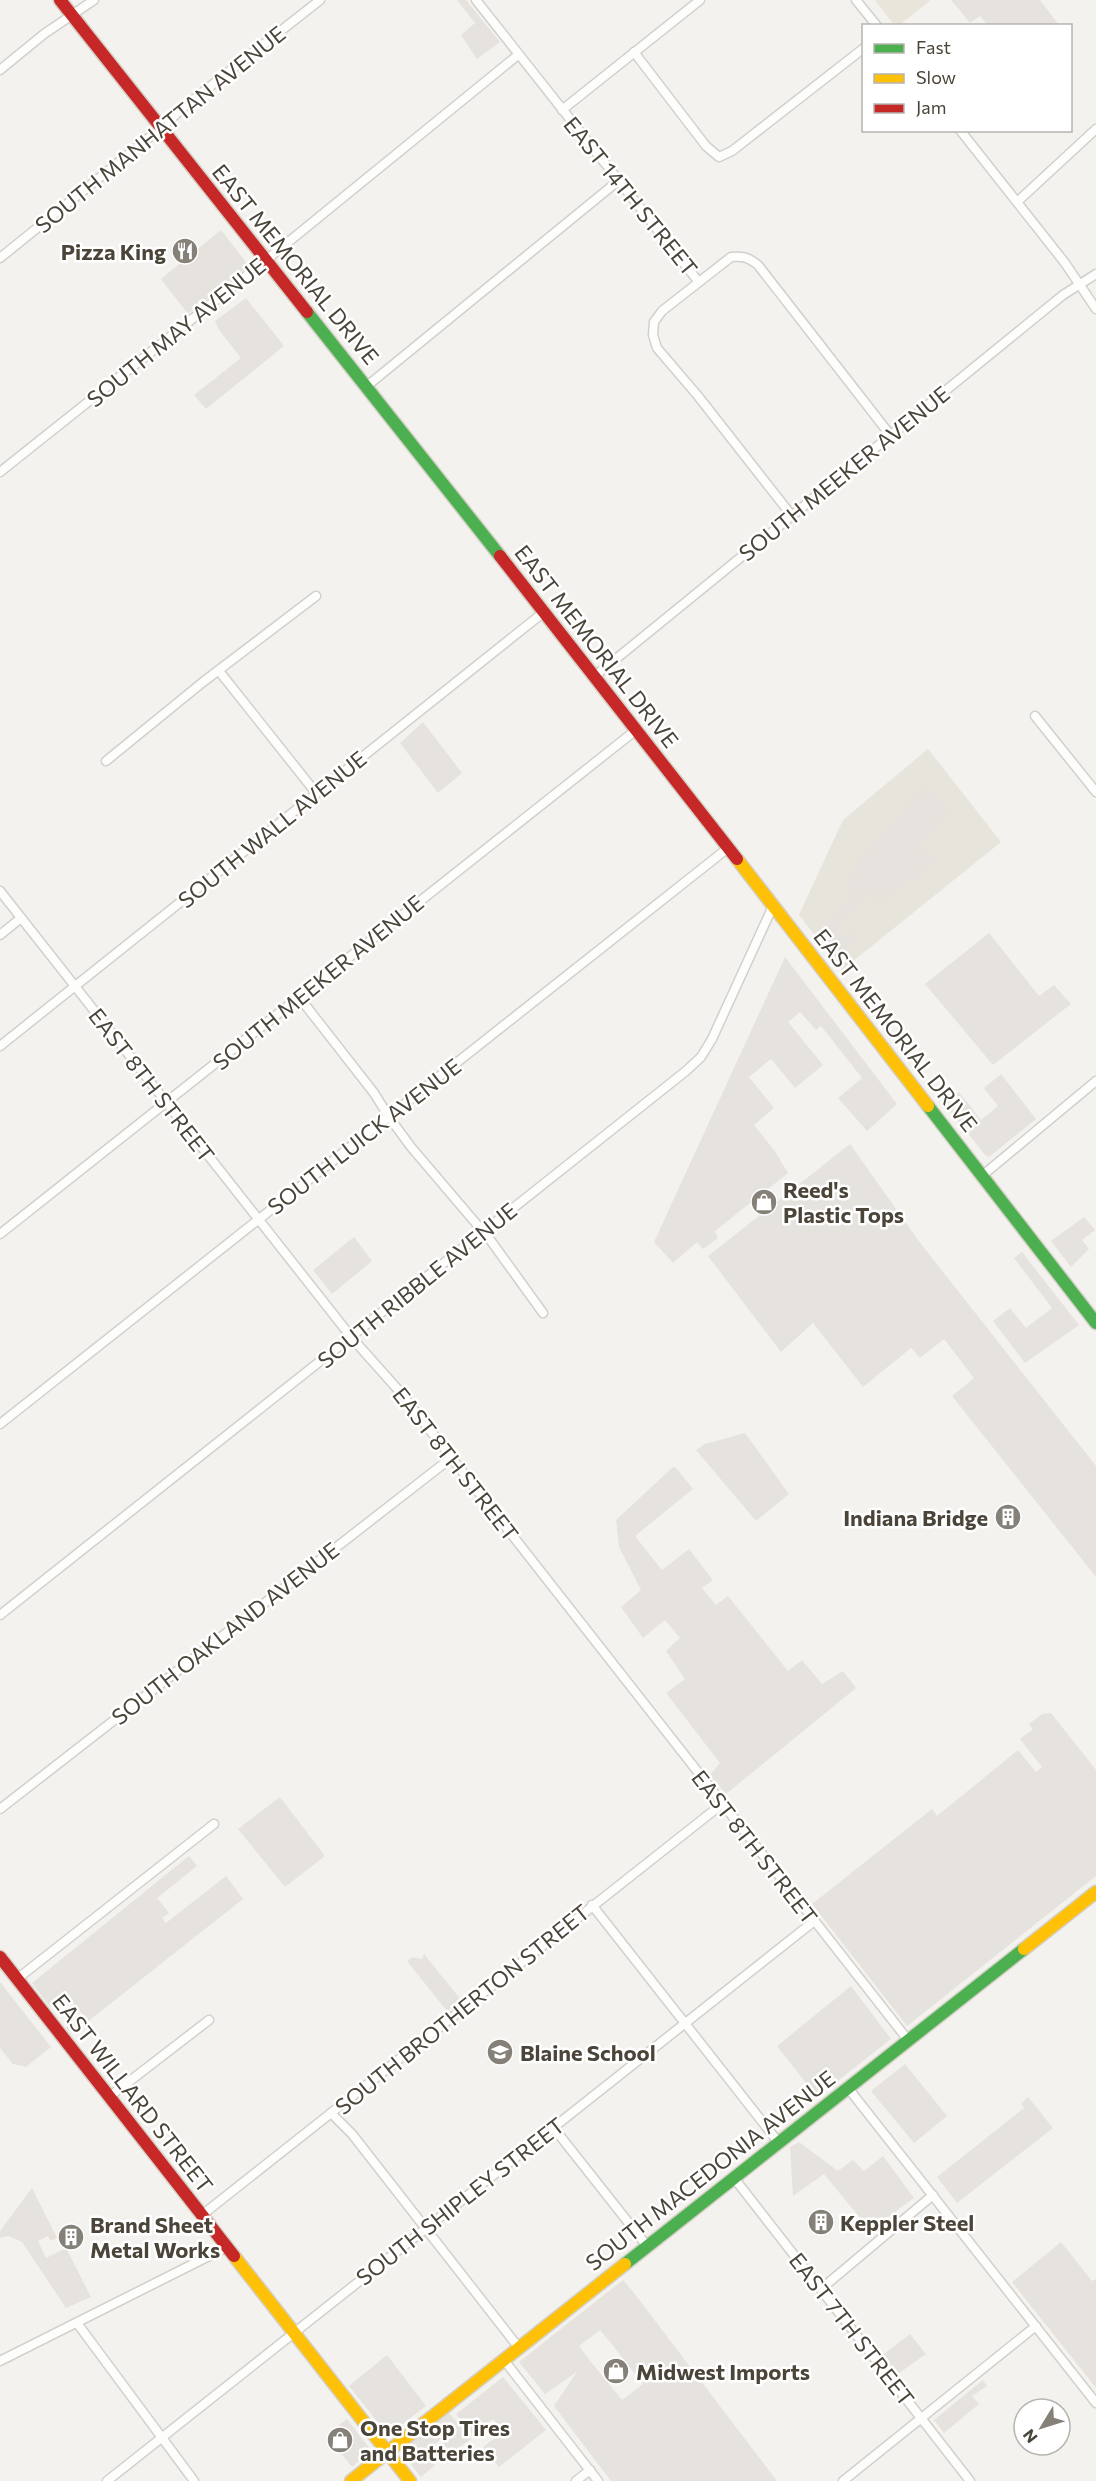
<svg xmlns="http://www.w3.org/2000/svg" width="1096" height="2481" font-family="Commissioner,sans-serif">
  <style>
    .residential { fill: #e7e4dc }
    .industrial { fill: #e6e2de }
    .education { fill: #eae5da }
    .parking { fill: #e6e3df }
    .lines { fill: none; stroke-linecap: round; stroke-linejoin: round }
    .street-casing { stroke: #d2d0cb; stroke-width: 11 }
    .fast-casing { stroke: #d3cfc5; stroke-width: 15 }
    .slow-casing { stroke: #d3cfc5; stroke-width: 15 }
    .jam-casing { stroke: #d3cfc5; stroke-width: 15 }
    .street { stroke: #fdfdfc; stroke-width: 8 }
    .fast { stroke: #4caf50; stroke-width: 12 }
    .slow { stroke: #ffc107; stroke-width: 12 }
    .jam { stroke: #c62828; stroke-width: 12 }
    .labels { text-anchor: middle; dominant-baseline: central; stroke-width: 5; stroke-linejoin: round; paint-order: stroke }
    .street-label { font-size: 22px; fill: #4b4439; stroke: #fff }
    .poi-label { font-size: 22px; font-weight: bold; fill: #4b4439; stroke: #fff; text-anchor: start }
  </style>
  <rect width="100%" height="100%" fill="#f4f2ee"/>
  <polygon class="residential" points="928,749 1001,842 842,970 799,915 843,820"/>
  <polygon class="industrial" points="634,2293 777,2481 611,2481 554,2406 587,2357 622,2400 643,2384 606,2337"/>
  <polygon class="education" points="875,0 931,0 899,25 895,26"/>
  <g class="parking">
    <polygon points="457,0 466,0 500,42 477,59 461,35 475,23"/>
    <polygon points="951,0 1040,0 1059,25 988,25 980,16 970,23"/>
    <polygon points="221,230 249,266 188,314 161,279"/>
    <polygon points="246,298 284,346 206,409 194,395 241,358 219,330 215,321"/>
    <polygon points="423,722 462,773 438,793 400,743"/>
    <polygon points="925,786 950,808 921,846 936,862 880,903 868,891 837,930 842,936 852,930 858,941 839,960 819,934 853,890 845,884 864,854"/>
    <polygon points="989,933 1039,996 1054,985 1071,1004 993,1065 925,984"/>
    <polygon points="785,957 897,1104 867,1131 838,1098 862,1078 821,1026 816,1030 800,1012 788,1022 823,1065 795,1088 771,1059 749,1077 774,1108 754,1125 774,1150 788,1173 715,1231 718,1238 703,1249 697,1242 673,1263 654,1242"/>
    <polygon points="1001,1074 1036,1119 989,1157 985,1155 944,1103 959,1092 981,1120 998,1106 984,1088"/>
    <polygon points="850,1144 921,1244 1096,1466 1096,1577 952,1396 974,1378 944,1339 920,1358 911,1348 863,1387 813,1323 781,1352 708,1256"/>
    <polygon points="1084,1217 1095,1230 1082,1240 1089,1249 1071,1267 1051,1241"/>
    <polygon points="354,1237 372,1261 332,1294 313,1270"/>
    <polygon points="1022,1252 1079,1325 1025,1363 993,1321 1010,1308 1026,1328 1052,1308 1014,1258"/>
    <polygon points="745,1433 789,1494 756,1521 696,1450 705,1444"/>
    <polygon points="673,1467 676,1468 693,1489 635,1536 662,1570 689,1549 713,1580 702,1588 716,1605 728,1596 788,1671 802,1660 822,1684 843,1671 856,1688 726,1794 710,1775 720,1763 666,1693 685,1679 666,1651 680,1638 665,1620 643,1638 621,1607 641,1590 619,1547 616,1520"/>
    <polygon points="1051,1713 1096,1770 1096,1876 907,2026 812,1904 932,1809 937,1816 1018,1750 1036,1772 1042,1767 1020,1739 1033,1729 1029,1724 1042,1714"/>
    <polygon points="280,1797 325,1856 285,1887 238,1829"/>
    <polygon points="189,1856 197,1866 157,1898 169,1913 162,1918 166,1923 226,1876 243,1899 72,2034 66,2028 83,2015 67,1994 50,2007 32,1983"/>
    <polygon points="424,1954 461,2000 447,2011 407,1961 412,1957 422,1959"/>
    <polygon points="0,1982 51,2047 26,2067 13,2064 0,2048"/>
    <polygon points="851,1986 891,2039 817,2097 777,2046"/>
    <polygon points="905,2064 947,2116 914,2143 871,2091"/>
    <polygon points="1028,2097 1053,2128 957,2203 937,2177 1024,2108 1021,2104"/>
    <polygon points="799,2142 838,2171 853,2160 864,2171 883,2156 914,2198 870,2230 824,2174 793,2196 790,2147"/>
    <polygon points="32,2188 57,2238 51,2241 48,2236 38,2241 46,2258 66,2248 91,2297 66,2308 22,2242 8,2236 0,2238 0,2231"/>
    <polygon points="1061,2242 1092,2281 1096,2279 1096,2388 1012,2282"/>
    <polygon points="623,2280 634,2293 606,2337 600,2330 579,2346 587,2357 578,2371 545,2394 519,2362"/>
    <polygon points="910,2334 926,2354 899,2373 907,2384 903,2388 868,2342 873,2340 884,2354"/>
    <polygon points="387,2355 426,2406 388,2435 349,2386"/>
    <polygon points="503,2377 546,2430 499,2467 483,2447 503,2432 493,2419 473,2435 456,2414"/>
    <polygon points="983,2380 987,2386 972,2396 979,2404 944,2433 934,2420"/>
    <polygon points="444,2407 471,2439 451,2453 440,2440 427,2451 426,2454 435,2465 421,2477 396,2445"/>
    <polygon points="347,2419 370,2449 368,2454 352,2467 341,2453 352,2444 338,2426"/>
  </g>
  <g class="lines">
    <defs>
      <g id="street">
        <polyline points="476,0 698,281"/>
        <polyline points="856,0 877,26"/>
        <polyline points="634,52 706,146 719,157 732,151 864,48"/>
        <polyline points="0,70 44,34 94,0"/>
        <polyline points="562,110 700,0"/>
        <polyline points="960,130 1065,263 1096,309"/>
        <polyline points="1017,202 1096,129"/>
        <polyline points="0,258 161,128 184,107 320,0"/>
        <polyline points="367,386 618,181"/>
        <polyline points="0,472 265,261 518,55"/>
        <path d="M792,516l-94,-120 -41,-48 -4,-13 1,-13 8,-11 69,-54c12,-1 17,0 27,8l133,171"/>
        <polyline points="219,671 316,793"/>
        <polyline points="595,676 1063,295 1096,274"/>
        <polyline points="1035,716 1096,792"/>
        <polyline points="106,761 203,682 316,596"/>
        <polyline points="0,891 352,1338 400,1392 908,2040"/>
        <polyline points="0,935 21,918"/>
        <polyline points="299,997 374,1093 389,1117 411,1147 491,1241 543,1313"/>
        <polyline points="0,1046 544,612"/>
        <polyline points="983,1175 1096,1081"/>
        <polyline points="0,1234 636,730"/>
        <polyline points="0,1424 728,848"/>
        <polyline points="0,1615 686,1071 701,1057 712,1039 773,906"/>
        <polyline points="0,1809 451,1458"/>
        <polyline points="592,1905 779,2143"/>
        <polyline points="17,1979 214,1824"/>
        <polyline points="848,2088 1096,2403"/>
        <polyline points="109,2097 209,2020"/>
        <polyline points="331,2113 352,2134 519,2348"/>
        <polyline points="553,2127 647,2246"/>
        <polyline points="734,2178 970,2481"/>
        <polyline points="202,2215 722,1804"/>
        <polyline points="821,2289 933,2195"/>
        <polyline points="77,2323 194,2481"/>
        <polyline points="504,2360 598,2481"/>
        <polyline points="0,2361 227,2247"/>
        <polyline points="107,2481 813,1922"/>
        <polyline points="576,2481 590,2470"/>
        <polyline points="843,2481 1036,2326"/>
      </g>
      <g id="fast">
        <polyline points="307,312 500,556"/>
        <polyline points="928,1106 1096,1323"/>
        <polyline points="625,2264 1024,1949"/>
      </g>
      <g id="slow">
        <polyline points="737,859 928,1106"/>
        <polyline points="1024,1949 1096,1892"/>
        <polyline points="234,2256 410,2481"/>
        <polyline points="351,2481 625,2264"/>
      </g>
      <g id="jam">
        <polyline points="60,0 307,312"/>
        <polyline points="500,556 737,859"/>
        <polyline points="0,1957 234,2256"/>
      </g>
    </defs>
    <use href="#street" class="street-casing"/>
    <use href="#fast" class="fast-casing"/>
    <use href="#slow" class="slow-casing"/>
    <use href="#jam" class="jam-casing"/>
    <use href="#street" class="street"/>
    <use href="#fast" class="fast"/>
    <use href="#slow" class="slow"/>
    <use href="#jam" class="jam"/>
  </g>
  <defs>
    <symbol id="restaurant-disc" viewBox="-11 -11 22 22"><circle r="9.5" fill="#868178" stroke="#fff"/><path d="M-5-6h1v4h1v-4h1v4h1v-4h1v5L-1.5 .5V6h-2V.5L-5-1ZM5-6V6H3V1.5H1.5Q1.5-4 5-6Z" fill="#fff"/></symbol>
    <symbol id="shop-disc" viewBox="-11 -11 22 22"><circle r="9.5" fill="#868178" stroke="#fff"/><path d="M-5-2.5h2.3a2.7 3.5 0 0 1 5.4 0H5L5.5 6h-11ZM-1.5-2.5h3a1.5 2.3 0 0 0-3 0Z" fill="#fff"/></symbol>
    <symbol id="building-disc" viewBox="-11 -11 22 22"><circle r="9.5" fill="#868178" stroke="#fff"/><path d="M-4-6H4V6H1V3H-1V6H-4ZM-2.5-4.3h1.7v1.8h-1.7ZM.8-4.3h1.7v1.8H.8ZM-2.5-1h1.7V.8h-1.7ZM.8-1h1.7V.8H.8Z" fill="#fff"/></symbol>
    <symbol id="school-disc" viewBox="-11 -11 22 22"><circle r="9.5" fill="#868178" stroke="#fff"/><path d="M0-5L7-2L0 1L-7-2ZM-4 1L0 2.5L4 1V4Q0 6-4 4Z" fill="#fff"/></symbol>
  </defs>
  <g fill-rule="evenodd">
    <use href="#restaurant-disc" x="170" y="236" width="30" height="30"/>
    <use href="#shop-disc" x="749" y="1187" width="30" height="30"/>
    <use href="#building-disc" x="993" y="1502" width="30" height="30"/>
    <use href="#school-disc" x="485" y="2037" width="30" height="30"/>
    <use href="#building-disc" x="806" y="2207" width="30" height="30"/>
    <use href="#building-disc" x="56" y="2222" width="30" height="30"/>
    <use href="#shop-disc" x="601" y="2356" width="30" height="30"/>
    <use href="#shop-disc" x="325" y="2425" width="30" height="30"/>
  </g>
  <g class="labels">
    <g class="street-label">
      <text transform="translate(160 129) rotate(-39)">SOUTH MANHATTAN AVENUE</text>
      <text transform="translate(631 196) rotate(51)">EAST 14TH STREET</text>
      <text transform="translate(296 264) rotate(51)">EAST MEMORIAL DRIVE</text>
      <text transform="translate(176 332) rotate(-39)">SOUTH MAY AVENUE</text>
      <text transform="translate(844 473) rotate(-39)">SOUTH MEEKER AVENUE</text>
      <text transform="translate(597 646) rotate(52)">EAST MEMORIAL DRIVE</text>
      <text transform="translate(272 829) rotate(-39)">SOUTH WALL AVENUE</text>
      <text transform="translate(318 982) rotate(-39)">SOUTH MEEKER AVENUE</text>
      <text transform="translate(896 1030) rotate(52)">EAST MEMORIAL DRIVE</text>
      <text transform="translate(152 1085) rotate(52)">EAST 8TH STREET</text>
      <text transform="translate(364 1136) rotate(-38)">SOUTH LUICK AVENUE</text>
      <text transform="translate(417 1285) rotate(-39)">SOUTH RIBBLE AVENUE</text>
      <text transform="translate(456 1464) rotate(52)">EAST 8TH STREET</text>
      <text transform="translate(225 1633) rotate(-38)">SOUTH OAKLAND AVENUE</text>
      <text transform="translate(755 1847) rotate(52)">EAST 8TH STREET</text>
      <text transform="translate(462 2009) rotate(-39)">SOUTH BROTHERTON STREET</text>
      <text transform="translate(133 2093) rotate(52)">EAST WILLARD STREET</text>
      <text transform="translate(710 2170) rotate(-38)">SOUTH MACEDONIA AVENUE</text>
      <text transform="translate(460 2201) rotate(-38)">SOUTH SHIPLEY STREET</text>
      <text transform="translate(852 2329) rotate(52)">EAST 7TH STREET</text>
    </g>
    <g class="poi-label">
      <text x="166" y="251" text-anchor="end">Pizza King</text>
      <text x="783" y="1189">Reed's<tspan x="783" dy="25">Plastic Tops</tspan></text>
      <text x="988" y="1517" text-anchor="end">Indiana Bridge</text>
      <text x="520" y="2052">Blaine School</text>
      <text x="840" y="2222">Keppler Steel</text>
      <text x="90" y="2224">Brand Sheet<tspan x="90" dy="25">Metal Works</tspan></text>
      <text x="636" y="2371">Midwest Imports</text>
      <text x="360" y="2427">One Stop Tires<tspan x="360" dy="25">and Batteries</tspan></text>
    </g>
  </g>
  <rect x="862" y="24" width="210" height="108" fill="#ffffff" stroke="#b7b4b0" stroke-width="1.5"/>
  <rect x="874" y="44" width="30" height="9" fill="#4caf50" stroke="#b7b4b0" stroke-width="1.5"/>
  <text x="916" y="54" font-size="18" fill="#4b4439">Fast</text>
  <rect x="874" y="74" width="30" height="9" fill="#ffc107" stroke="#b7b4b0" stroke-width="1.5"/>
  <text x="916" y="84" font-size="18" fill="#4b4439">Slow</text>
  <rect x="874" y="104" width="30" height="9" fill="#c62828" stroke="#b7b4b0" stroke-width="1.5"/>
  <text x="916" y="114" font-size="18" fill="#4b4439">Jam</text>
  <g transform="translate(1042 2427) rotate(232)"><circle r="28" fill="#ffffff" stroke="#b7b4b0" stroke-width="1.5"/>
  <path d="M0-4.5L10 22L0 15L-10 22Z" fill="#868178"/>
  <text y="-9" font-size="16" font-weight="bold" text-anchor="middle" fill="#4b4439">N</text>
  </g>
</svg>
